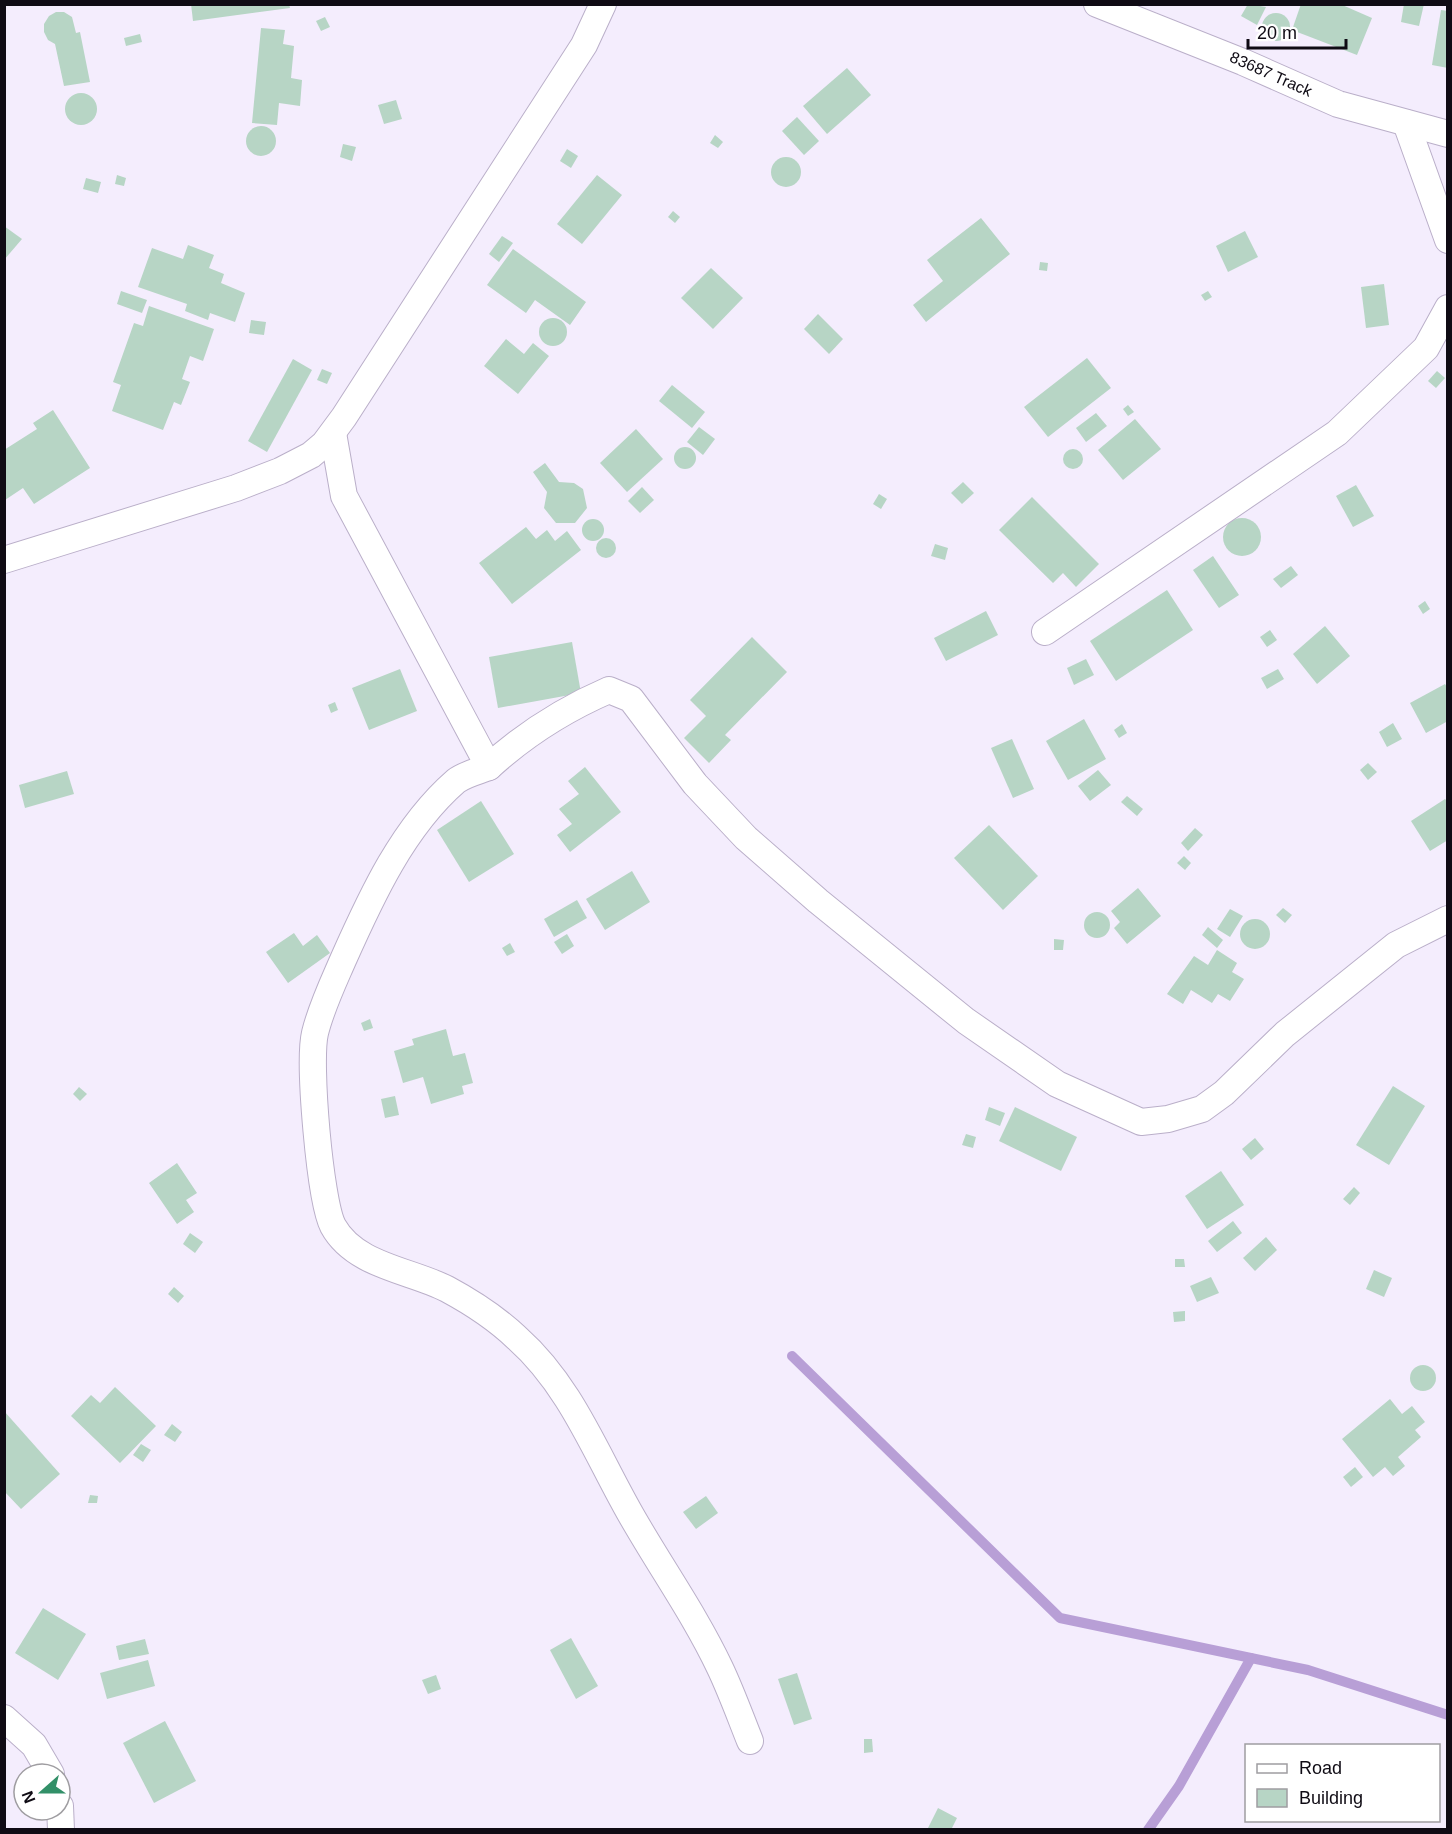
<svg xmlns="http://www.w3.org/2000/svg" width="1452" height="1834" font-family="Arial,sans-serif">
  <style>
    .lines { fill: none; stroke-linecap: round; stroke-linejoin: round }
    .stream { stroke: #b89fd6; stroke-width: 10 }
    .building { fill: #b7d5c5 }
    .minor-casing { stroke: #baafc9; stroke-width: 28 }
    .minor { stroke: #fff; stroke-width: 26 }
    .labels { text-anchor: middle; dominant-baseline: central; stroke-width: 5; stroke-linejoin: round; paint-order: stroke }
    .street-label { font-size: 16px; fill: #0f0b14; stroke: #fff }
  </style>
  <rect width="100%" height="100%" fill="#f4edfd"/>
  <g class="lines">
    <g class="stream">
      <polyline points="792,1356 1060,1618 1308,1670 1448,1715"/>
      <polyline points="1148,1830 1179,1786 1251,1658"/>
    </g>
  </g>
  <g class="building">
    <polygon points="191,4 289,4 290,8 193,21"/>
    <polygon points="1248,4 1266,7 1257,25 1241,16"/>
    <polygon points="1301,4 1340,4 1372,18 1357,55 1292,30"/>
    <polygon points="1404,4 1424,4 1419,26 1401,22"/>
    <polygon points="1441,10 1448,11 1448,68 1432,65"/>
    <polygon points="56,12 64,12 72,17 76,33 80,32 90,82 64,86 55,44 48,40 44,32 44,24 49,16"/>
    <circle cx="1276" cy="27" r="14"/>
    <polygon points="325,17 330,27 321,31 316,21"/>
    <polygon points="261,28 285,30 283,44 294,46 291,78 302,80 300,106 279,103 277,125 252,123"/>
    <polygon points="140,34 142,42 126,46 124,38"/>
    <polygon points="847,68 871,95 827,134 803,106"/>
    <circle cx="81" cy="109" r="16"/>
    <polygon points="396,100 402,119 384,124 378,105"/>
    <polygon points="797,117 819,141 804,155 782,131"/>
    <circle cx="261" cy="141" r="15"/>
    <polygon points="715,135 723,142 718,148 710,143"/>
    <polygon points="343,144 356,147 352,161 340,157"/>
    <polygon points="567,149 578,156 571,168 560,161"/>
    <circle cx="786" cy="172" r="15"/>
    <polygon points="117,175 126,178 124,186 115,184"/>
    <polygon points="597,175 622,195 582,244 557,224"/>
    <polygon points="86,178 101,182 98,193 83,189"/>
    <polygon points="673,211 680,217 675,223 668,217"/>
    <polygon points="981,218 1010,254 926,322 913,305 943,281 927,260"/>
    <polygon points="4,226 22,239 4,260"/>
    <polygon points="1245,231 1258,257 1228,272 1216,246"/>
    <polygon points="502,236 513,243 499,262 489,254"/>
    <polygon points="188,245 214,255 209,268 224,274 221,283 245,293 235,322 210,313 208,320 185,311 187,304 138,287 152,248 183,259"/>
    <polygon points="513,249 586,302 570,325 535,300 526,313 487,285"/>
    <polygon points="1040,262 1048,263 1047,271 1039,270"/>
    <polygon points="711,268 743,298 713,329 681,298"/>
    <polygon points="1384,284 1389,325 1366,328 1361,287"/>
    <polygon points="121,291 147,300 142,313 117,304"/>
    <polygon points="1208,291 1212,297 1205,301 1201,295"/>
    <polygon points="149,306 214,329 203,361 190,356 182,379 190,382 181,405 174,402 163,430 112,411 121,385 113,382 134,323 143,326"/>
    <polygon points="818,314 843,339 829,354 804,329"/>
    <circle cx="553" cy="332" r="14"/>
    <polygon points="251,320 266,322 264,335 249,333"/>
    <polygon points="506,339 524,354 533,343 549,356 518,394 484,366"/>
    <polygon points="1087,358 1111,388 1048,437 1024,407"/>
    <polygon points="293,359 312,370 267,452 248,441"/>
    <polygon points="322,369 332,373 327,384 317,380"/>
    <polygon points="1437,371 1445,378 1436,388 1428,381"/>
    <polygon points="672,385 705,412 692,428 659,401"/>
    <polygon points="1128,405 1134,412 1128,416 1123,409"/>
    <polygon points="53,410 90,468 34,504 23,488 5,500 4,450 37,429 33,423"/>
    <polygon points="1096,413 1107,426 1086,442 1076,428"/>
    <polygon points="1135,419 1161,449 1123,480 1098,450"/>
    <polygon points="699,427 715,439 703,455 687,442"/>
    <polygon points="636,429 663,459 627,492 600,463"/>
    <circle cx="685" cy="458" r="11"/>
    <circle cx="1073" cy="459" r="10"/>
    <polygon points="545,463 559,482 574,483 583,489 587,508 575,523 556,523 544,508 547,492 533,472"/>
    <polygon points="963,482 974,493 962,504 951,493"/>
    <polygon points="1356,485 1374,516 1353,527 1336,496"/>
    <polygon points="642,487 654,500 640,513 628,501"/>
    <polygon points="879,494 887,499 881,509 873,504"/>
    <polygon points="1032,497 1099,564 1076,587 1063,573 1053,583 999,530"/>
    <circle cx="1242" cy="537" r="19"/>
    <circle cx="593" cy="530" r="11"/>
    <polygon points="526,527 536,539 547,530 555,541 567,531 581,550 512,604 479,563"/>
    <circle cx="606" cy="548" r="10"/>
    <polygon points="935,544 948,548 945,560 931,556"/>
    <polygon points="1213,556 1239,595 1219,608 1193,570"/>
    <polygon points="1291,566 1298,575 1281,588 1273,579"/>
    <polygon points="1167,590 1193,630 1116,681 1090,641"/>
    <polygon points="1425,601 1430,609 1423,614 1418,606"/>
    <polygon points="986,611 998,635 946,661 934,638"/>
    <polygon points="1325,626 1350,656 1317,684 1293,654"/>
    <polygon points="1270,630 1277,640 1267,647 1260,637"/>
    <polygon points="752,637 787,672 725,735 731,740 709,763 684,738 706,716 690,700"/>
    <polygon points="572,642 581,693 498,708 489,657"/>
    <polygon points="1086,659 1094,675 1074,685 1067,668"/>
    <polygon points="400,669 417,711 369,730 352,688"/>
    <polygon points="1278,669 1284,679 1267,689 1261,678"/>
    <polygon points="1445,684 1448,689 1448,721 1426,733 1410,703"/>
    <polygon points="335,702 338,710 331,713 328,705"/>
    <polygon points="1084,719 1106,759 1068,780 1046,741"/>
    <polygon points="1393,723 1402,739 1387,747 1379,732"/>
    <polygon points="1122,724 1127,733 1119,738 1114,730"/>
    <polygon points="1012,739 1034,789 1013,798 991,748"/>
    <polygon points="1368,763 1377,772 1368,780 1360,770"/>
    <polygon points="585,767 621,812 570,852 557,835 572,824 559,809 579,794 568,781"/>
    <polygon points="1098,770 1111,785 1090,801 1078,786"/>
    <polygon points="67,771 74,794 25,808 19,785"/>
    <polygon points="1127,796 1143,809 1137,816 1121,802"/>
    <polygon points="1445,799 1448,802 1448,840 1430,851 1411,821"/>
    <polygon points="481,801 514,854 469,882 437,830"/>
    <polygon points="989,825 1038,876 1003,910 954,858"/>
    <polygon points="1195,828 1203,835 1188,851 1181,843"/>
    <polygon points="1184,856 1191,863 1185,870 1177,863"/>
    <polygon points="632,871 650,902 605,930 586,899"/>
    <polygon points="1138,888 1161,916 1127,944 1114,928 1120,922 1111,911"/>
    <polygon points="577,900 587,918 554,937 544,919"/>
    <polygon points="1283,908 1292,915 1285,923 1276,915"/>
    <polygon points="1230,909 1243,916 1230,937 1217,929"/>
    <circle cx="1097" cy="925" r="13"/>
    <circle cx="1255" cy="934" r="15"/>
    <polygon points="1208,927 1223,940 1217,948 1202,935"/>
    <polygon points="294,933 303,946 317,935 330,953 288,983 266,952"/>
    <polygon points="567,934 574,946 562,954 554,942"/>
    <polygon points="1054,939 1064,940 1063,950 1054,950"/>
    <polygon points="510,943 515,952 507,956 502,948"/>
    <polygon points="1217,950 1237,963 1232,972 1244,979 1230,1001 1218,994 1212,1003 1191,990 1183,1004 1167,994 1194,956 1208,965"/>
    <polygon points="370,1019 373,1028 364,1031 361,1023"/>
    <polygon points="446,1029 453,1056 465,1053 473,1083 462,1086 464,1094 431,1104 423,1077 403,1083 394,1051 414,1045 412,1039"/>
    <polygon points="1393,1086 1425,1106 1389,1165 1356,1145"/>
    <polygon points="79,1087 87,1094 80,1101 73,1094"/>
    <polygon points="395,1096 399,1115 385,1118 381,1099"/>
    <polygon points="989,1107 1005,1113 1000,1126 985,1120"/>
    <polygon points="1015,1107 1077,1137 1061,1171 999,1141"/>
    <polygon points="966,1134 976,1137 973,1148 962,1145"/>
    <polygon points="1255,1138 1264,1149 1251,1160 1242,1149"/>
    <polygon points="177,1163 197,1193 186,1200 194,1212 177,1224 149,1183"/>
    <polygon points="1221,1171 1244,1205 1207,1229 1185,1196"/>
    <polygon points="1354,1187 1360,1193 1350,1205 1343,1199"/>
    <polygon points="1233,1221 1242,1233 1217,1252 1208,1241"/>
    <polygon points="190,1233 203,1242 195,1253 183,1244"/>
    <polygon points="1266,1237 1277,1250 1255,1271 1243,1258"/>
    <polygon points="1175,1259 1184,1259 1185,1267 1175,1267"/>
    <polygon points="1374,1270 1392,1278 1384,1297 1366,1289"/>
    <polygon points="1211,1277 1219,1293 1197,1302 1190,1286"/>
    <polygon points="174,1287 184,1296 178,1303 168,1294"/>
    <polygon points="1185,1311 1185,1321 1174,1322 1173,1312"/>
    <circle cx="1423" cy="1378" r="13"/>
    <polygon points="115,1387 156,1426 120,1463 71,1416 91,1395 100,1403"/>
    <polygon points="1390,1399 1402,1414 1412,1406 1425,1422 1415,1430 1421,1437 1398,1457 1405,1466 1393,1476 1385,1467 1373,1477 1342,1439"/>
    <polygon points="4,1411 60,1474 21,1509 4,1491"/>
    <polygon points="172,1424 182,1432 175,1442 164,1435"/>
    <polygon points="141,1444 151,1450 143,1462 133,1455"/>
    <polygon points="1355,1467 1363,1477 1351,1487 1343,1477"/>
    <polygon points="90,1495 98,1496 97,1503 88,1503"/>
    <polygon points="706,1496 718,1513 696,1529 683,1512"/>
    <polygon points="43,1608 86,1634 58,1680 15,1653"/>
    <polygon points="571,1638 598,1686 576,1699 550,1650"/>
    <polygon points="145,1639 149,1654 119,1660 116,1646"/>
    <polygon points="148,1660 155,1686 107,1699 100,1673"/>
    <polygon points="797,1673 812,1719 794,1725 778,1679"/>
    <polygon points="436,1675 441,1689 428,1694 422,1680"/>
    <polygon points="165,1721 196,1781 154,1803 123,1743"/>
    <polygon points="864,1739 872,1739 873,1752 864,1753"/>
    <polygon points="938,1808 957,1818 951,1830 927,1830"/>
  </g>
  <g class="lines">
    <defs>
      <g id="minor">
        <polyline points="1097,4 1243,62 1338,104 1448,134"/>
        <polyline points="1406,123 1448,240"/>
        <path d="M333,433l11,63 145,271c35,-32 76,-58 120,-77l22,9 64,85 51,54 72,63 148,120 91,63 84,38 27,-3 34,-10 22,-16 61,-59 111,-89 52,-26"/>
        <polyline points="4,560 236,488 280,471 311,455 324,444 344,417 584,45 603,4"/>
        <polyline points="1045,632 1337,433 1426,348 1448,308"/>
        <path d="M489,767c-10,4 -24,7 -33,14 -53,46 -85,116 -113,179 -10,23 -22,48 -28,73 -7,29 5,168 18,193 22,40 77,44 114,63 26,14 49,29 70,49 54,48 79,116 114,177 29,51 64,100 89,153 11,23 20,48 30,73"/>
        <polyline points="4,1718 34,1745 51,1774"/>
        <polyline points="60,1806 61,1830"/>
      </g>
    </defs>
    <use href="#minor" class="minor-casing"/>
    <use href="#minor" class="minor"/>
  </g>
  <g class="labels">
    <g class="street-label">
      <text transform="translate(1271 74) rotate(24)">83687 Track</text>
    </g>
  </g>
  <rect width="1452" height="1834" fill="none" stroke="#0f0b14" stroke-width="12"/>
  <rect x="1245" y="1744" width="195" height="78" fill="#ffffff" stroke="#9f9da1" stroke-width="1.5"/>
  <rect x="1257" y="1764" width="30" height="9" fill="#ffffff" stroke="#9f9da1" stroke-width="1.5"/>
  <text x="1299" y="1774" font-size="18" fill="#0f0b14">Road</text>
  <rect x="1257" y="1789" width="30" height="18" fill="#b7d5c5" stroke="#9f9da1" stroke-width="1.5"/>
  <text x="1299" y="1804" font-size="18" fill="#0f0b14">Building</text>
  <g transform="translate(42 1792) rotate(249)"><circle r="28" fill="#ffffff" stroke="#9f9da1" stroke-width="1.5"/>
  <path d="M0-4.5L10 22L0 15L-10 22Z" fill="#329068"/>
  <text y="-9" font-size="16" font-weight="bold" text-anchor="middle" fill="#0f0b14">N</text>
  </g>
  <path d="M1248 39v9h98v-9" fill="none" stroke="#0f0b14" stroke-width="3"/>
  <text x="1257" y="39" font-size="18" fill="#0f0b14" stroke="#ffffff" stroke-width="4.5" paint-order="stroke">20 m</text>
</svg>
